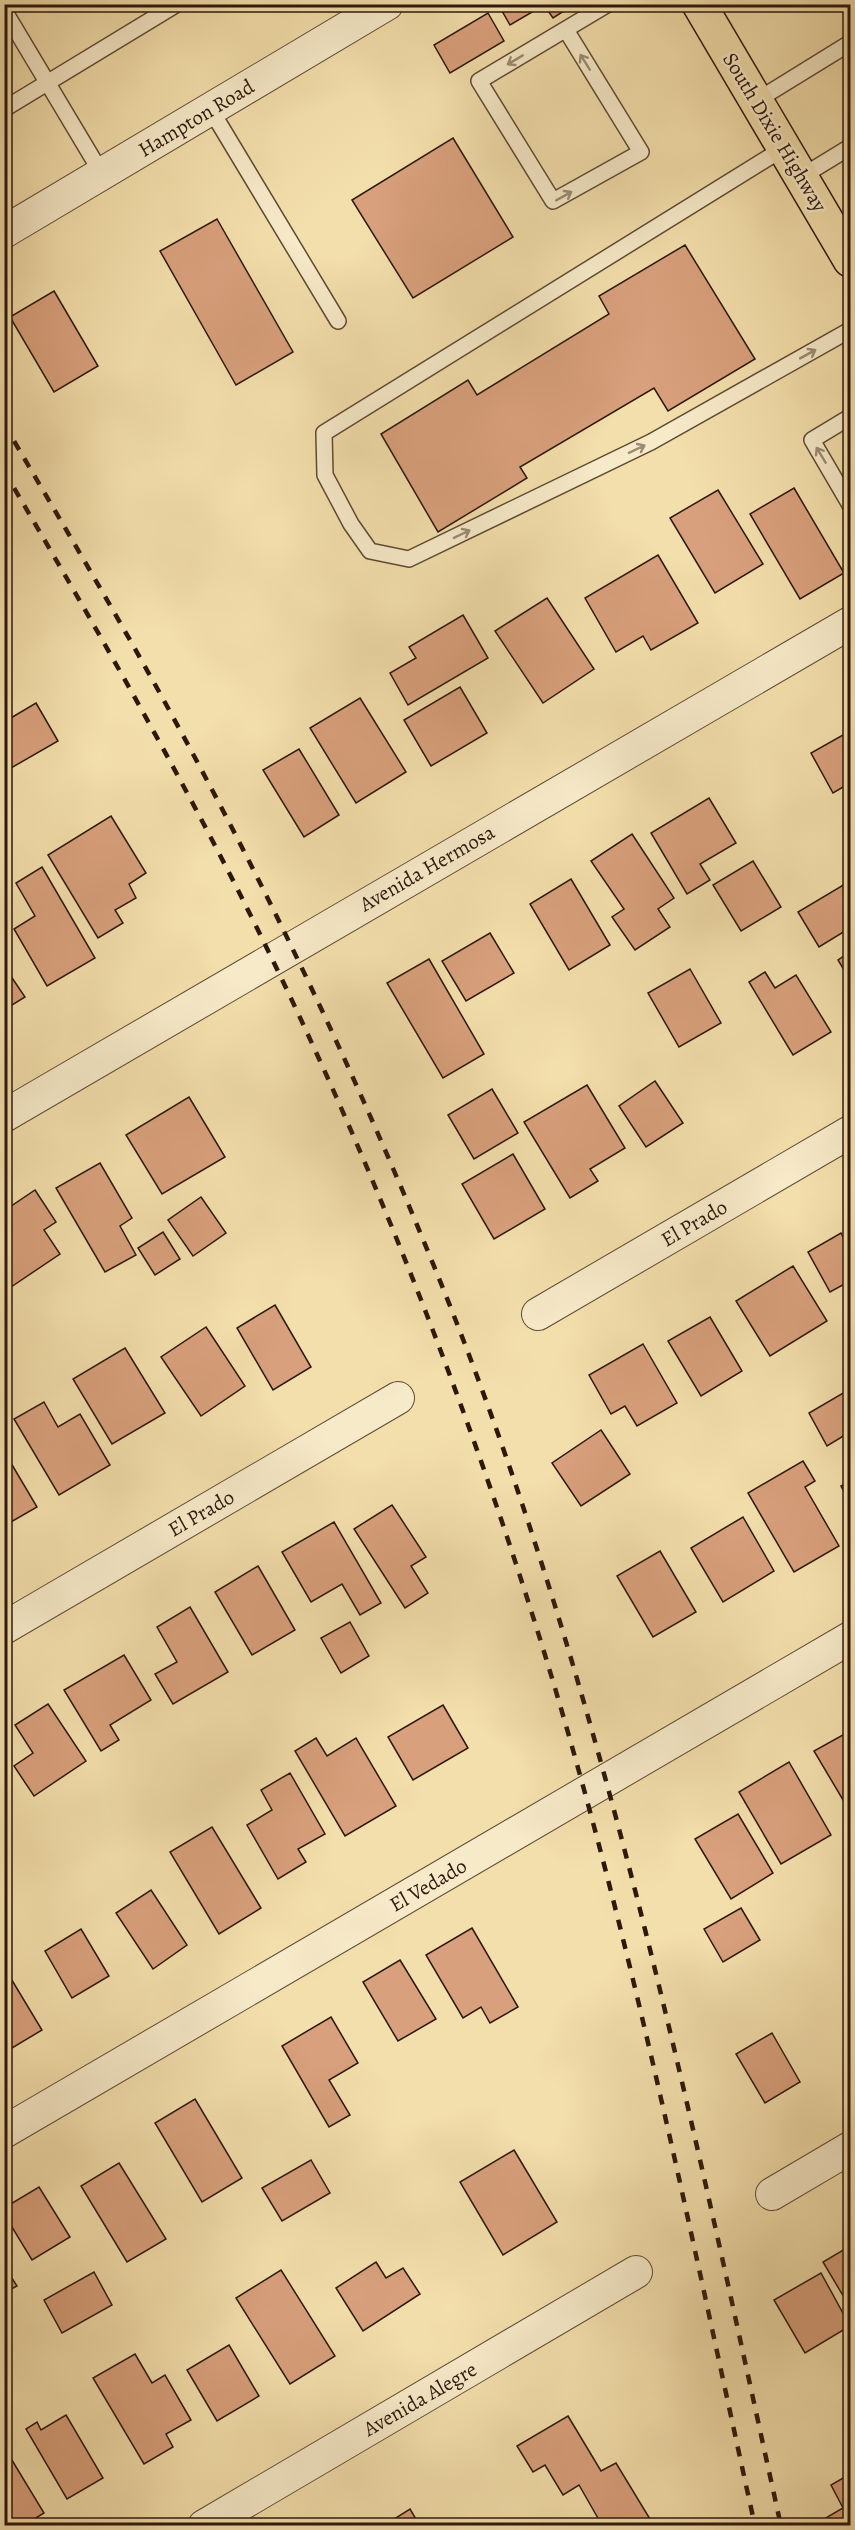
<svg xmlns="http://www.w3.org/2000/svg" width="855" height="2530" font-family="Alegreya,serif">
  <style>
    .building { fill: #d8a07c; stroke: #2c180b; stroke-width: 1.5 }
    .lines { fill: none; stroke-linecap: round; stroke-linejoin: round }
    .service-casing { stroke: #5e4a33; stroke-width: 18 }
    .minor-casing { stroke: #5e4a33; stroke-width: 34 }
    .primary-casing { stroke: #2c180b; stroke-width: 36 }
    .service { stroke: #f7eac9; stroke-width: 15 }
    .minor { stroke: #f7eac9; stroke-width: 32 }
    .primary { stroke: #f3dfac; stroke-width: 33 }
    .rail { stroke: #2c180b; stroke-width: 4.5; stroke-dasharray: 10 10; stroke-linecap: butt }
    .oneway { stroke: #9c8c74 }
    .labels { text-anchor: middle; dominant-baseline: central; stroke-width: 5; stroke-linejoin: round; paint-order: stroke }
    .street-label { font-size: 21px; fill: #2c180b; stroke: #f7eac9 }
  </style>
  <rect width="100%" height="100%" fill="#f3dfac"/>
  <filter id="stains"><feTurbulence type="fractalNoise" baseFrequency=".00333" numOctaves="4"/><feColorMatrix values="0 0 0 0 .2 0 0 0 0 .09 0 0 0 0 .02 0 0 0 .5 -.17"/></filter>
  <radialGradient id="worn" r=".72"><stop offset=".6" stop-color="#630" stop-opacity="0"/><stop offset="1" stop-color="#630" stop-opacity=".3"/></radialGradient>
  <g class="building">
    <polygon points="498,4 575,4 553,18 544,5 510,25"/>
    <polygon points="488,13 504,41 450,73 434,45"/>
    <polygon points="453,138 513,237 413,298 352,200"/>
    <polygon points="217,219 293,352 236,385 160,251"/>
    <polygon points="685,245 755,359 668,411 654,388 520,467 527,478 438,532 381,434 468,380 477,395 609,314 599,296"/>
    <polygon points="54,291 98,366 54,392 10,317"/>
    <polygon points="794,488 844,573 800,599 750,514"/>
    <polygon points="718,490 763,564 715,593 670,518"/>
    <polygon points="658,555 698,623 651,650 643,636 616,652 585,598"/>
    <polygon points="547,598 594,669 543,703 495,631"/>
    <polygon points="463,615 488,658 408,705 390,673 416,658 409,647"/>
    <polygon points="460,687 487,733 431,766 404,720"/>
    <polygon points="360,698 406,772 356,803 310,728"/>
    <polygon points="36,703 58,741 4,772 4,722"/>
    <polygon points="850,731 850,783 833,793 811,753"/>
    <polygon points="299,749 339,815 304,837 263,770"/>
    <polygon points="709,798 736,843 700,864 710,880 687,894 651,833"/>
    <polygon points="111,816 146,873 129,884 136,898 115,910 123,923 98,938 48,855"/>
    <polygon points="632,834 674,898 658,909 670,927 635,950 612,917 624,909 591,861"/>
    <polygon points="753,861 781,907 741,931 713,885"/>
    <polygon points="42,867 95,958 47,986 14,929 35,916 16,883"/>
    <polygon points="571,879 610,945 569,970 530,904"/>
    <polygon points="850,881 850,928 819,947 798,912"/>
    <polygon points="490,933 514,973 466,1001 442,961"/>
    <polygon points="850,952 850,980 838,960"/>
    <polygon points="429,959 484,1054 443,1078 387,983"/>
    <polygon points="4,966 25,997 4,1010"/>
    <polygon points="690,969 721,1023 679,1047 648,993"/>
    <polygon points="765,972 775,988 796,975 831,1032 793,1055 749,982"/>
    <polygon points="655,1081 683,1123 646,1147 619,1106"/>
    <polygon points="587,1085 625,1148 590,1169 598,1181 570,1198 524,1122"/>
    <polygon points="492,1089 518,1133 474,1159 448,1115"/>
    <polygon points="189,1097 225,1157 162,1194 126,1135"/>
    <polygon points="513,1154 545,1209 494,1239 462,1184"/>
    <polygon points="100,1163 132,1218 120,1226 136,1255 105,1272 56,1188"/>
    <polygon points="35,1190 56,1222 44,1230 60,1254 11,1287 4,1277 4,1211"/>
    <polygon points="201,1197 226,1233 193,1256 168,1220"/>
    <polygon points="163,1232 180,1259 155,1275 138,1248"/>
    <polygon points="841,1233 850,1250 850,1281 830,1292 808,1252"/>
    <polygon points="793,1266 827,1321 770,1356 736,1301"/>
    <polygon points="275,1305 311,1367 273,1390 237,1328"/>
    <polygon points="710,1317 742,1371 701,1396 668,1341"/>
    <polygon points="206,1327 245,1386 201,1416 161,1357"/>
    <polygon points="643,1344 677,1403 637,1426 625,1406 611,1414 589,1375"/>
    <polygon points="125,1348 165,1413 112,1444 73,1379"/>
    <polygon points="850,1389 850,1432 827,1446 809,1413"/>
    <polygon points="44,1402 58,1427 80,1414 110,1465 59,1495 14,1419"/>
    <polygon points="601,1430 630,1474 581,1506 552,1463"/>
    <polygon points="8,1458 37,1507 4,1526 4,1460"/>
    <polygon points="803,1461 815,1481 805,1487 839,1546 794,1572 748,1493"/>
    <polygon points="850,1481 850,1503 841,1486"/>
    <polygon points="392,1505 426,1557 411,1566 428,1593 405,1608 354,1529"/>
    <polygon points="743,1517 774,1571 723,1602 691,1548"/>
    <polygon points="334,1522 381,1603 360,1615 342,1584 311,1602 282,1552"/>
    <polygon points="660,1551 696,1612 653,1637 617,1576"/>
    <polygon points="258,1566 295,1630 252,1655 215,1592"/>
    <polygon points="190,1607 228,1672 173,1704 155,1674 177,1662 157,1627"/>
    <polygon points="350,1622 369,1656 341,1673 321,1638"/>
    <polygon points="124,1655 151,1700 110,1725 119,1740 101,1751 64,1690"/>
    <polygon points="48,1704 86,1761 34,1796 14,1766 33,1753 15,1725"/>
    <polygon points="443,1705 468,1748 413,1780 388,1737"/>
    <polygon points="850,1731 850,1809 849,1810 814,1751"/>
    <polygon points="316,1738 327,1756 356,1738 396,1806 345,1836 295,1751"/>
    <polygon points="789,1762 831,1835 781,1864 739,1792"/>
    <polygon points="290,1773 325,1834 298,1849 306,1862 278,1879 247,1825 272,1810 261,1790"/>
    <polygon points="738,1814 773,1873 731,1899 695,1839"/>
    <polygon points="212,1827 261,1908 219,1934 170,1852"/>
    <polygon points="151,1890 187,1945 153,1969 116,1913"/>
    <polygon points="741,1908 760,1940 723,1962 704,1929"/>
    <polygon points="472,1928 518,2007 490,2023 481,2007 463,2018 426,1955"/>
    <polygon points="81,1929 109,1976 72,1998 45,1951"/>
    <polygon points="400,1960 436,2019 398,2041 363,1982"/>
    <polygon points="4,1967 42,2030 7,2051 4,2047"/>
    <polygon points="331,2017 358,2063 329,2080 350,2115 329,2127 282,2046"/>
    <polygon points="772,2033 800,2082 765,2103 736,2054"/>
    <polygon points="195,2099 242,2178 202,2202 155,2123"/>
    <polygon points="514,2150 557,2222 503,2255 460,2182"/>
    <polygon points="311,2160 330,2193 282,2221 262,2188"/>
    <polygon points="119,2163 166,2239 127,2262 81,2186"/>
    <polygon points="39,2187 70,2237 32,2260 4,2214 4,2208"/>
    <polygon points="850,2246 850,2302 848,2304 823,2262"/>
    <polygon points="376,2262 386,2278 403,2268 420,2294 363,2331 336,2288"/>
    <polygon points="4,2266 17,2286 4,2293"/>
    <polygon points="281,2270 335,2356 290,2384 236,2298"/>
    <polygon points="94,2272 112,2305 62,2333 44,2300"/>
    <polygon points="821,2273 850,2326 805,2353 774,2300"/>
    <polygon points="229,2345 259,2396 217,2421 187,2370"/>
    <polygon points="135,2354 152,2383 165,2375 191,2420 166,2434 173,2447 144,2464 93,2378"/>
    <polygon points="66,2415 103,2478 67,2499 26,2429 37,2422 41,2430"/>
    <polygon points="568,2416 601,2471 616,2463 650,2519 639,2526 590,2526 599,2520 579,2485 563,2495 545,2465 533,2472 517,2446"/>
    <polygon points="4,2447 44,2513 23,2526 4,2526"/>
    <polygon points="850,2474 850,2526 828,2526 824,2519 843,2508 831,2485"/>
    <polygon points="410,2509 420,2526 383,2526"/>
  </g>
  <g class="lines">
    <defs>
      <g id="service">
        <polyline points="4,10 102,174"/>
        <polyline points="566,30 641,152 553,201 479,81 608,4"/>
        <polyline points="756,101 850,43"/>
        <polyline points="4,109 177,4"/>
        <polyline points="211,110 338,321"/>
        <polyline points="784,148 324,433 325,475 351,524 370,551 409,559 651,442 850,330"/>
        <polyline points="801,177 850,147"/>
        <polyline points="850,417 812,440 850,505"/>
      </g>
      <g id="minor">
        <polyline points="4,232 387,4"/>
        <polyline points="4,1116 850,623"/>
        <polyline points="538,1314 850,1132"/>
        <polyline points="4,1628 398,1398"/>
        <polyline points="4,2132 850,1638"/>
        <polyline points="772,2194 850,2148"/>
        <polyline points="204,2526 636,2272"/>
      </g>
      <polyline id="primary" points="699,4 850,260"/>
    </defs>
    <use href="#service" class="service-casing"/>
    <use href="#minor" class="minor-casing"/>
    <use href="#primary" class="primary-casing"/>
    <use href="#service" class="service"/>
    <use href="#minor" class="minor"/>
    <use href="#primary" class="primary"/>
    <g class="rail">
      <path d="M4,424c67,114 135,228 197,345 87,163 165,330 235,502 164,402 252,832 345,1255"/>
      <path d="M4,471c86,146 171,293 247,445 118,237 216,486 294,739 87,284 146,581 210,871"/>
    </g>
  </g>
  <defs><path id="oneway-shaft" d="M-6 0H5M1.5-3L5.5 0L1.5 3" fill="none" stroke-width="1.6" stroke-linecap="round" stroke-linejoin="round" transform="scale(1.5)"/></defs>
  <g class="oneway">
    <use href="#oneway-shaft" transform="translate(515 60) rotate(149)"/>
    <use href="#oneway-shaft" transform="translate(585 62) rotate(-122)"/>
    <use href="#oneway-shaft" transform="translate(564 196) rotate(-29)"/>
    <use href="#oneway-shaft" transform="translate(808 354) rotate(-29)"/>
    <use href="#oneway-shaft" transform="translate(637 449) rotate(-26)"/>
    <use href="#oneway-shaft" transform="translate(821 455) rotate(-121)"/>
    <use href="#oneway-shaft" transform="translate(462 534) rotate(-26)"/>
  </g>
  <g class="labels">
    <g class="street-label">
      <text transform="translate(196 118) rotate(-31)">Hampton Road</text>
      <text transform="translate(775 132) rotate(59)">South Dixie Highway</text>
      <text transform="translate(427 868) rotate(-30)">Avenida Hermosa</text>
      <text transform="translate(694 1223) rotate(-30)">El Prado</text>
      <text transform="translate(201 1513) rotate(-30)">El Prado</text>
      <text transform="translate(428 1885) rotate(-30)">El Vedado</text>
      <text transform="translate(420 2399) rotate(-30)">Avenida Alegre</text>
    </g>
  </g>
  <rect width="855" height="2530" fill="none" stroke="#f3dfac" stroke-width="24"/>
  <rect x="6" y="6" width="843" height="2518" fill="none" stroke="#2c180b" stroke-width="3"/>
  <rect x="12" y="12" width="831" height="2506" fill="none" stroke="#2c180b" stroke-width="1.5"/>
  <rect width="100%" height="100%" filter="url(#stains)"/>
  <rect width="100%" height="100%" fill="url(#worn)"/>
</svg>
